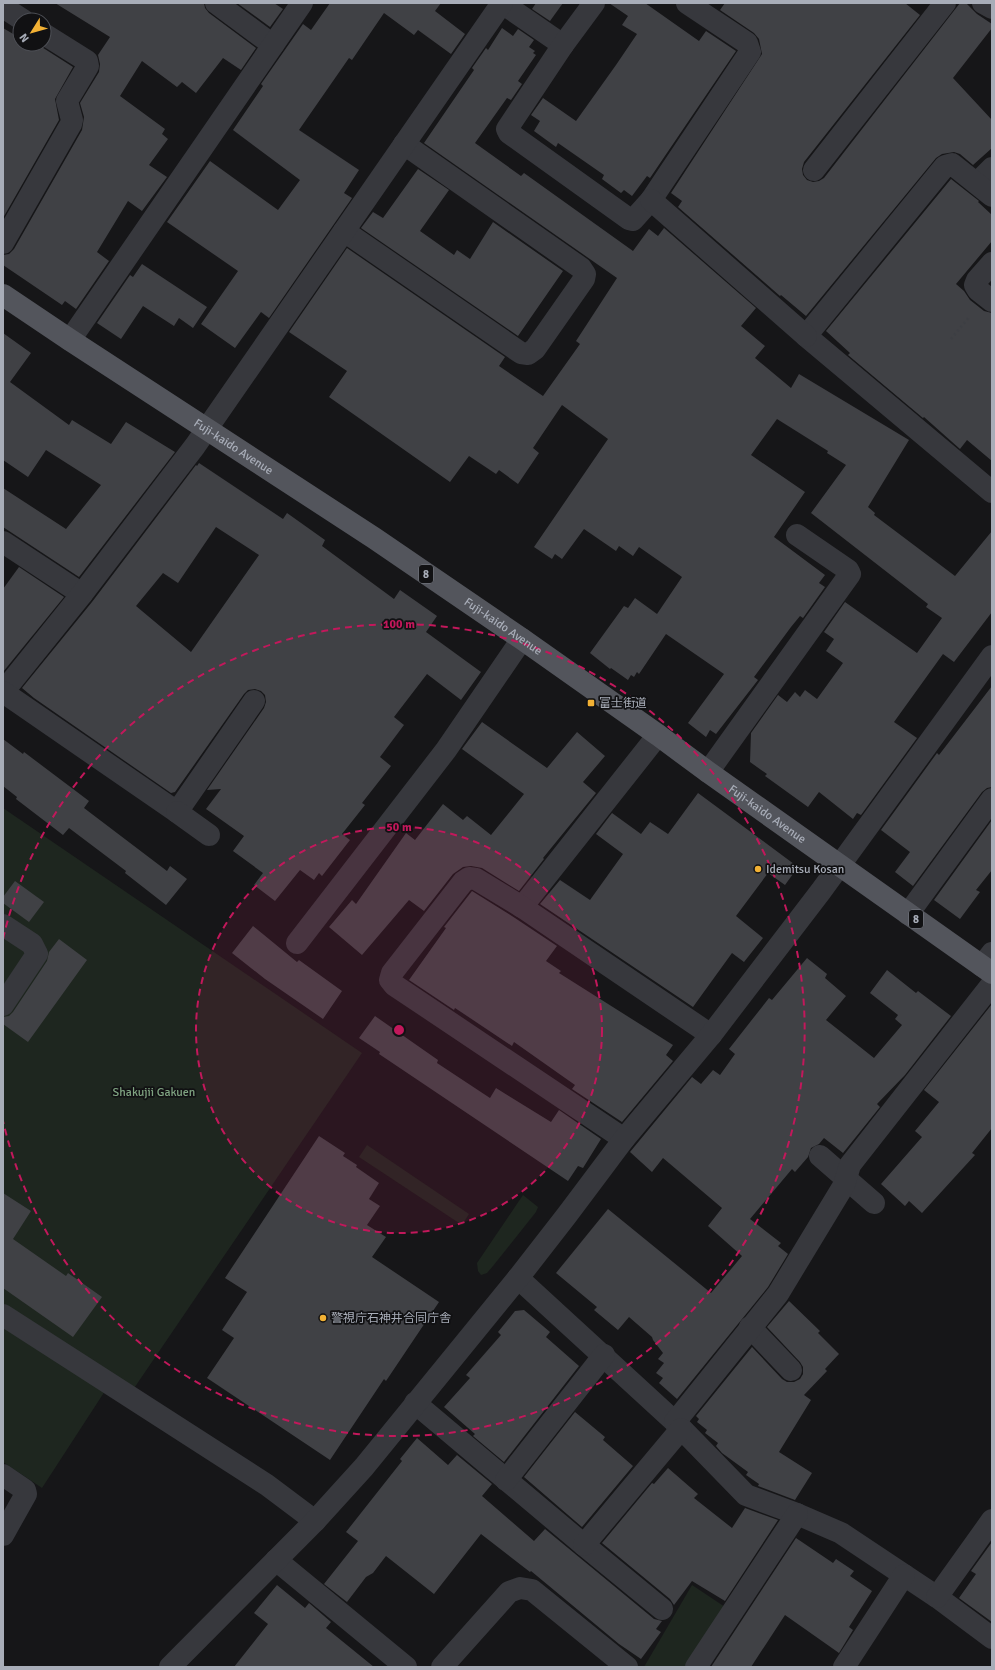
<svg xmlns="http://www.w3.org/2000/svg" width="995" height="1670" font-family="Signika,'Noto Sans JP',sans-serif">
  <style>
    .green { fill: #1e261f }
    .building { fill: #404145; fill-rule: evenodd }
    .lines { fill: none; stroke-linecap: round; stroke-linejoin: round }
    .path { stroke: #3d3f44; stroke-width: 2.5; stroke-dasharray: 2 3; stroke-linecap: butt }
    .minor { stroke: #37383d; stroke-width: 22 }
    .major { stroke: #53555c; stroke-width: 22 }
    .ring { fill: none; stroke: #c2185b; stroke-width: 2; stroke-dasharray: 7 5 }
    .poi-dot { fill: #f2b134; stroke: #111113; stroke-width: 1.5 }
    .labels { text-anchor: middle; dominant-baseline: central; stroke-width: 3.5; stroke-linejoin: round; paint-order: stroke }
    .shield { fill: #111113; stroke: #7b7e86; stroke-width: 1 }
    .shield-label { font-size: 11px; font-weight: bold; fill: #a8adb8 }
    .street-label { font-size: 12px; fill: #a8adb8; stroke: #111113 }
    .poi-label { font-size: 12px; fill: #a8adb8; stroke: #111113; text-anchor: start }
    .park-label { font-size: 12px; fill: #7fa381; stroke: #111113 }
    .centre { fill: #c2185b; stroke: #111113; stroke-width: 2 }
    .ring-label { font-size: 12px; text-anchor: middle; font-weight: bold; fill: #c2185b; stroke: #111113; stroke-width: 3.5; stroke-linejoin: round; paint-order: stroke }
  </style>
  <rect width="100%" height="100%" fill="#161618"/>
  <g class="green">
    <polygon points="3,808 362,1053 124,1403 105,1391 42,1488 3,1462"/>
    <polygon points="367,1145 469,1214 462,1225 359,1157"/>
    <polygon points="523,1195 538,1207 536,1212 493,1266 487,1273 481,1275 478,1271 477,1263"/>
    <polygon points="692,1585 725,1607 685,1667 644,1667"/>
  </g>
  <g class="building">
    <polygon points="55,3 204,3 205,8 209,13 256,48 241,70 223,58 196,93 182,82 177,87 142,61 120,96 165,129 162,134 168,139 149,165 167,177 142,211 128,201 97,252 109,261 76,309 65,301 62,305 3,265 3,255 9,254 14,249 82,130 84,117 80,103 99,72 100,64 98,55 110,37"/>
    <polygon points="237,3 274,3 283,9 270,27"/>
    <polygon points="330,3 441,3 435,11 465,34 451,54 418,30 414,35 384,13 352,60 349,58 299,130 359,170 344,193 352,198 269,318 261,312 235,348 201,324 238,271 167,222 210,161 278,210 300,180 233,130 263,86 261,84 303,24 311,30"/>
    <polygon points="536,3 563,3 550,21 532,9"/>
    <polygon points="609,3 645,3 699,41 706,31 736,51 650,178 647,176 632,196 624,190 621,193 602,179 604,175 558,143 556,147 534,131 540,121 531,115 543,98 576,121 616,65 637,34 622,25 628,16"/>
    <polygon points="725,3 905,3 920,15 804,162 802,169 803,175 807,180 813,182 819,181 824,178 960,3 966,3 977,14 992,24 992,28 953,78 992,120 992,148 973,165 960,154 954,152 942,154 936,158 806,316 781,295 780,296 678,207 682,201 671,193 762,54 759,39 754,33 720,10"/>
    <polygon points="3,28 20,38 20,44 37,44 73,67 55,99 59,120 3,218"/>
    <polygon points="502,28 513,36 518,29 534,40 529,47 535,51 533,53 536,55 518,81 522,84 511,100 507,98 475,143 521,176 524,173 633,251 649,229 658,236 664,228 756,308 741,326 765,346 755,358 791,388 799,374 909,440 868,507 875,513 874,515 955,576 992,531 992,612 954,662 943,654 894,722 917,738 861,815 857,813 853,819 819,792 808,807 765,776 767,774 750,762 751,733 778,695 787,702 795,692 800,697 805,690 817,699 843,663 826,651 834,639 824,632 845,602 917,653 942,618 926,607 928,604 811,513 846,465 827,453 828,451 777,419 751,455 805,492 774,537 825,575 819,583 825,587 803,618 800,616 791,627 754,677 758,680 716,734 710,730 706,737 688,723 724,674 666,634 639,674 637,672 634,677 631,675 628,680 611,668 610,669 590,653 624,606 628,608 635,598 657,614 682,577 639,547 633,556 619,546 616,551 584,529 562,559 555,554 552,559 534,547 608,439 562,405 533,448 539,453 518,484 499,470 496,474 469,456 450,482 329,397 347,371 289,332 347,248 505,357 499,366 543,396 580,344 576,341 617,278 424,143 474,70 472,68 486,48 488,50"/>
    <polygon points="418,169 449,190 420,231 454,255 457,250 470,259 493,222 563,271 518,336 361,228 373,212 383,218"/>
    <polygon points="951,179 979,201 978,202 992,215 992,241 956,284 964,291 970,300 984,311 992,313 992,461 967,440 960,449 924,417 923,418 848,355 850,353 826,331"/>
    <polygon points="142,264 207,307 193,328 179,318 174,326 143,306 121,339 97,323 130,275 133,277"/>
    <polygon points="3,333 31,353 10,382 69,425 72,420 111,444 126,422 175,452 79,577 3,527 3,488 66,529 101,485 46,450 28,477 3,460"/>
    <path d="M199,463l84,56 4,-6 38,27 -3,6 72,53 6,-9 37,26 -11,16 55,40 -20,28 -34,-26 -33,43 10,8 -24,32 11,9 -29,37 3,2 -23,29 8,6 -28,36 -3,-3 -5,7 -14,-10 -25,31 -21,-16 9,-12 -30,-22 11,-15 -38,-27 15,-20 -14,1 57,-82 2,-6 -1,-7 -4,-4 -6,-2 -7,1 -4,4 -69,98 -4,1 -137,-95 -12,-10 70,-86 104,-137 1,1zM216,527l43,28 -68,97 -55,-46 27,-33 15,10z"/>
    <polygon points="19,567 64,597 3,672 3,589"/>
    <polygon points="992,686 992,787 987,788 982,792 913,886 895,872 910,852 881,830 937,753 939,755"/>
    <polygon points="482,722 547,768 577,732 605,756 583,782 596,793 543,858 544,859 519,891 482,868 471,866 463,867 453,874 424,911 409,900 362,955 329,927 352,900 356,904 406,833 415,840 443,804 463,820 467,816 491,835 524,794 462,749"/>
    <polygon points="3,739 23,754 24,752 89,801 84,808 167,871 170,866 187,879 166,905 125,873 126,871 69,828 63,835 16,799 17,797 3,786"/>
    <polygon points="698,793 798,867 785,885 768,873 736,916 763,938 744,962 732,953 693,1007 540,904 560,880 590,900 623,854 596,834 612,813 641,834 650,822 668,834"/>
    <polygon points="992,820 992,870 976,890 980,892 960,919 934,900"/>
    <polygon points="15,881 44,902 29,922 3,903 3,897"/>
    <polygon points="472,891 515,918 557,946 546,961 561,971 559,973 673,1045 666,1055 673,1061 622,1122 572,1089 575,1085 514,1042 512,1046 455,1008 454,1010 409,980 446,928 444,927"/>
    <polygon points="253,926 297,962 299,960 342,991 323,1019 265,979 232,953"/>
    <polygon points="59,939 87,960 28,1042 3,1024 3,1017 9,1016 13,1012 47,961 49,952"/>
    <polygon points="807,958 827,974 825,978 846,996 826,1020 874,1058 902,1025 895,1019 898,1015 870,993 887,970 916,993 918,991 951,1016 905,1075 877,1104 880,1107 843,1153 824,1138 819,1144 811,1148 808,1157 795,1172 792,1169 750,1219 781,1243 778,1246 788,1254 768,1287 677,1399 659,1383 663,1378 656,1373 664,1363 658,1359 663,1353 653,1340 652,1337 629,1317 618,1330 594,1310 597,1307 556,1273 608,1209 711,1293 742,1256 708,1226 722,1208 663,1158 652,1172 630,1152 692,1077 701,1084 713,1070 720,1075 735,1054 729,1049 769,998 772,1000"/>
    <polygon points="992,1004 992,1128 972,1153 975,1155 922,1213 909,1201 905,1206 881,1184 922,1137 915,1131 939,1102 924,1090"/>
    <polygon points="375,1016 438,1060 437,1063 490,1098 496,1088 551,1122 559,1110 601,1139 583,1168 578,1166 568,1181 379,1054 380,1052 359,1038"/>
    <polygon points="319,1136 345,1153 343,1156 357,1165 356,1167 379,1183 369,1199 380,1206 367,1225 386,1237 372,1257 439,1302 386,1381 384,1379 330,1460 207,1378 234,1338 222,1330 247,1292 225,1278"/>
    <polygon points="3,1193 31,1211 13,1239 66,1276 68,1273 102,1297 73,1337 3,1288"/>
    <polygon points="789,1301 820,1331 818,1333 839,1354 825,1369 827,1371 804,1395 811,1400 779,1452 812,1473 795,1500 758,1486 759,1484 746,1475 748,1472 722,1453 716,1446 718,1443 705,1433 707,1430 697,1422 699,1419 696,1416 752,1347 782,1379 787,1382 794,1382 800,1379 803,1374 803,1367 800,1362 767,1327"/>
    <polygon points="524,1310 550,1332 546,1337 579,1366 504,1462 473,1436 475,1434 444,1407 470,1378 466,1375 501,1335 498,1332 515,1311"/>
    <polygon points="575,1412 605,1437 603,1440 633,1466 582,1527 524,1477"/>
    <polygon points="417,1438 448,1465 457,1455 492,1484 482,1496 534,1541 545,1529 654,1619 662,1621 656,1629 661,1632 641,1659 619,1644 531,1571 530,1572 481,1534 434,1594 386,1556 373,1573 366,1577 347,1602 324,1584 358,1541 346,1532 402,1461 400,1459"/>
    <polygon points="668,1468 698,1494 694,1498 732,1528 745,1508 778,1520 725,1601 692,1581 674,1605 670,1599 602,1543 652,1483 654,1484"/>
    <polygon points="796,1538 833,1563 836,1559 854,1571 850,1576 872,1591 849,1627 853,1630 839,1653 785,1615 751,1667 711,1667"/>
    <polygon points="992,1542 992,1622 959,1598 976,1574 971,1571"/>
    <polygon points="277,1585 305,1608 309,1603 331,1622 326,1628 374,1667 234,1667 268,1624 254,1613"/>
  </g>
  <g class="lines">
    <polyline class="path" points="951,339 970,316"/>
    <g class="minor">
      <polyline points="216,3 273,45"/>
      <polyline points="502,3 563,45"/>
      <polyline points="594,3 563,45 507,129 509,133 629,219 633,220 651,200 750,52 747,43 687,3"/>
      <polyline points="983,3 992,8"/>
      <polyline points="3,7 23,20"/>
      <polyline points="814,170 945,3"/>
      <polyline points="977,183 992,168"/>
      <polyline points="992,196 952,164 945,166 806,336 992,492"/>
      <polyline points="651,200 806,336"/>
      <polyline points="344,231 521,353 528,354 535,349 584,279 585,274 581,268 404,144"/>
      <polyline points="3,243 71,124 72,120 67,101 88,66 87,61 44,34"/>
      <polyline points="992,263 977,280 975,285 978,290 992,301"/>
      <polyline points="70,340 302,3"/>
      <polyline points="3,542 82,594"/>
      <polyline points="3,692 82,594 195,446 502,3"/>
      <polyline points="3,692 177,812 254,701"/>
      <polyline points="708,772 850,574 848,570 797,535"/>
      <polyline points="177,812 209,835"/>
      <polyline points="522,907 658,735"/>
      <polyline points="908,914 992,799"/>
      <polyline points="3,925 32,944 37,954 3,1005"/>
      <polyline points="297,943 446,750 522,639"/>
      <polyline points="982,966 992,953"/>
      <polyline points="624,1139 394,985 390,980 392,973 463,882 469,878 476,879 522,907 711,1035"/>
      <polyline points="820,1156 874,1203"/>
      <polyline points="518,1278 675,1422 746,1495 797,1514 841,1533 937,1597 992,1638"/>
      <polyline points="3,1315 267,1485 315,1521"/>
      <polyline points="750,1327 791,1370"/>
      <polyline points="415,1403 584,1545 662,1609"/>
      <polyline points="675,1422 778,1294 844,1185 850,1165 992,984"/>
      <polyline points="3,1475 25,1490 26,1494 3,1535"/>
      <polyline points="506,1480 604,1355"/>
      <polyline points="584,1545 681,1429"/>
      <polyline points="276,1560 406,1667"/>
      <polyline points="937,1597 992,1520"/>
      <polyline points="170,1667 315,1521 364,1467 518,1278 567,1215 624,1139 711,1035 821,891 992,656"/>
      <polyline points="442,1667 509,1592 520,1588 532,1590 627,1667"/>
      <polyline points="696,1667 797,1514"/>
      <polyline points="844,1667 904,1575"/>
    </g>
    <path class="major" id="s1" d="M3,295l67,45 304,198 148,101 136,96 50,37 284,201"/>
  </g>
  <circle cx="399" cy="1030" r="203" fill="#c2185b" fill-opacity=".12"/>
  <g class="ring">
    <circle cx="399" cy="1030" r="203"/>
    <path d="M3 939A406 406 0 1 1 3 1121"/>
  </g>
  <g class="poi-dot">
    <rect x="587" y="699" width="8" height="8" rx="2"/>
    <circle cx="758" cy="869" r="4"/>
    <circle cx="323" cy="1318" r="4"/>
  </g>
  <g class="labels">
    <g class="shield">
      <rect x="419" y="565" width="14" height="18" rx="3"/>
      <rect x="909" y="910" width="14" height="18" rx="3"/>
    </g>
    <g class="shield-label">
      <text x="426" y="574">8</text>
      <text x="916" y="919">8</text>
    </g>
    <g class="street-label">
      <text stroke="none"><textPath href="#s1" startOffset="276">Fuji-kaido Avenue</textPath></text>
      <text stroke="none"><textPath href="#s1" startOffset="600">Fuji-kaido Avenue</textPath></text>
      <text stroke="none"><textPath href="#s1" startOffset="924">Fuji-kaido Avenue</textPath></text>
    </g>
    <g class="poi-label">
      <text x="599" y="703">富士街道</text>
      <text x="766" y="869">Idemitsu Kosan</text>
      <text x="331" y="1318">警視庁石神井合同庁舎</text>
    </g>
    <g class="park-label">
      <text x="154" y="1092">Shakujii Gakuen</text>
    </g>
  </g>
  <circle cx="399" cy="1030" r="6" class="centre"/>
  <g class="ring-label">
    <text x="399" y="628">100 m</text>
    <text x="399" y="831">50 m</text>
  </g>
  <rect width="995" height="1670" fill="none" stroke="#a8adb8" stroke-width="8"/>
  <g transform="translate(32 32) rotate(233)"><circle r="19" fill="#111113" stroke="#4d4f55"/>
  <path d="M0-3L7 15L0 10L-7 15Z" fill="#f2b134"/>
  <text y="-6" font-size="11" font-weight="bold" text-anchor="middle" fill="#a8adb8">N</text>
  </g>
</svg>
